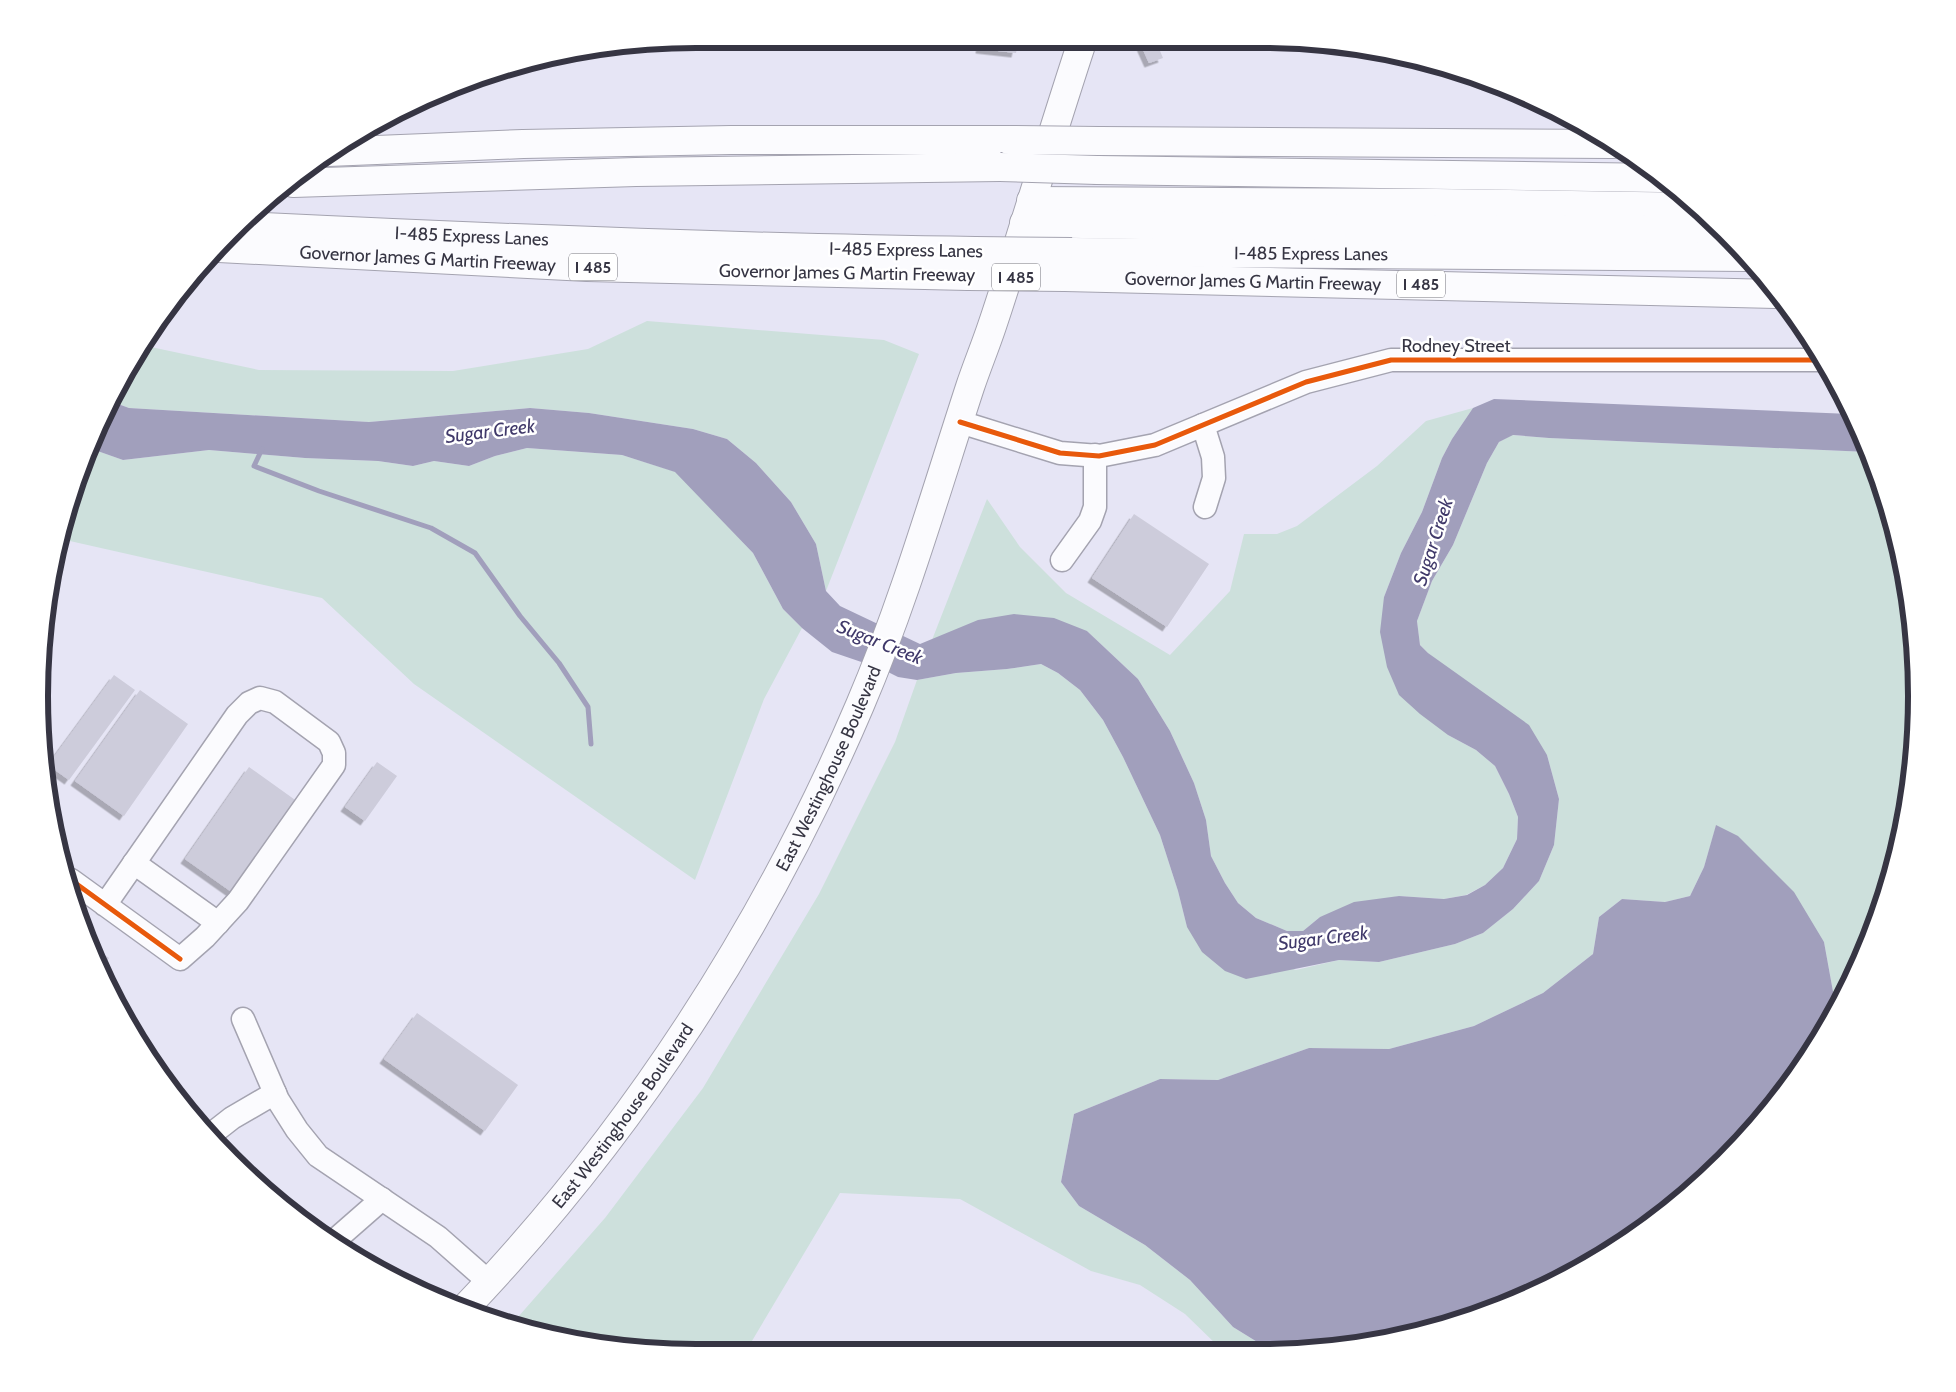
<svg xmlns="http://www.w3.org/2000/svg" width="1956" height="1392" font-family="Cabin,sans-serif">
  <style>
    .green { fill: #cde0dc }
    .water { fill: #a19fbc }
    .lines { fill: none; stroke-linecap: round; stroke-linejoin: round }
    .stream { stroke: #a19fbc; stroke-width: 5 }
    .building { fill: #cdccdb; filter: url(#shadow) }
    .minor-casing { stroke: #a4a3b0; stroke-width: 25 }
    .major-casing { stroke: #a4a3b0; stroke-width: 30 }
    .highway-casing { stroke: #a4a3b0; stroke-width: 30 }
    .minor { stroke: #fbfbfe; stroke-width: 22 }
    .major { stroke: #fbfbfe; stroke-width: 28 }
    .highway { stroke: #fbfbfe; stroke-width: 28 }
    .highway-bridge-casing { stroke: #a4a3b0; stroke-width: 30; stroke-linecap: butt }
    .highway-bridge { stroke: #fbfbfe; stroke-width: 28 }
    .cycleway-casing { stroke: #fff; stroke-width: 8 }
    .cycleway { stroke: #e8590c; stroke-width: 5 }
    .labels { text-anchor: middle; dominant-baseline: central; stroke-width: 5; stroke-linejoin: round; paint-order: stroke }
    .shield { fill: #fff; stroke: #72727b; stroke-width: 1 }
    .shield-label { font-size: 16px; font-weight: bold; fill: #363543 }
    .street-label { font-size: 18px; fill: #363543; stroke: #fff }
    .water-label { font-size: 19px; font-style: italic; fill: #40396a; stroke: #fff }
    .rim { fill: none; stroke: #363543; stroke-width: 6 }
  </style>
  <defs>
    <filter id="shadow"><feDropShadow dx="-4.5" dy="4.5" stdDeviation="0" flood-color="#0004"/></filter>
  </defs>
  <rect width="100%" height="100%" fill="#e6e5f5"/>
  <g class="green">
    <polygon points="647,321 884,340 919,354 826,591 816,544 791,502 756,463 727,439 693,429 589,413 530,408 369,422 129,408 110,401 146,346 259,370 453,371 588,349"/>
    <polygon points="1473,408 1452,439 1442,458 1422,512 1401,553 1384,597 1448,735 1476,750 1495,766 1509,794 1518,817 1517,839 1503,868 1485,885 1466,895 1444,899 1399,896 1320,917 1303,931 1287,931 1256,918 1238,903 1225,883 1211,856 1206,820 1194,783 1170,731 1138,679 1087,631 932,640 987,499 1020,547 1066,593 1170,655 1230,591 1244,534 1277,534 1297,526 1377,466 1426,421"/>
    <polygon points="1512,435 1549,438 1868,452 1882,485 1912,610 1916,739 1895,866 1849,987 1836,1008 1824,942 1716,826 1704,867 1690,896 1665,902 1622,899 1599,917 1593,954 1543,993 1474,1026 1389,1049 1309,1048 1218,1080 1160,1079 1074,1114 1061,1182 1079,1206 1145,1245 1190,1280 1233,1327 1267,1348 1220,1348 1185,1314 1140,1285 1091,1271 960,1199 840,1193 746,1351 653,1352 526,1331 511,1325 605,1218 703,1088 819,894 895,742 917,680 956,673 1007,669 1041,664 1058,673 1080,690 1103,720 1123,757 1160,835 1178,891 1187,927 1296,970 1339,960 1379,962 1455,944 1483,933 1513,909 1539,881 1554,845 1559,799 1547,755 1428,653 1420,645 1417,621 1432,581 1453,545 1487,463 1499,442"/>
    <polygon points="89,448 123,460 209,450 305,458 378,461 413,466 434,461 469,466 495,456 527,448 622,455 676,472 753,553 783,609 802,628 764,699 695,880 414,684 322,598 61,539 74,485"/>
  </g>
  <g class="water">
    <polygon points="1494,399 1850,414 1868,452 1549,438 1513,435 1499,442 1487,463 1453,545 1432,581 1417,621 1420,645 1428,653 1529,725 1547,755 1559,799 1554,845 1539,881 1513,909 1483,933 1455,944 1379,962 1339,960 1246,979 1225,971 1202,952 1187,927 1178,891 1160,835 1123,757 1103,720 1080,690 1058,673 1041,664 1007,669 956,673 917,680 898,677 882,669 832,652 802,628 783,609 753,553 675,472 622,455 527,448 495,456 469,466 434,461 413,466 378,461 305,458 209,450 123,460 89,448 110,401 129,408 369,422 530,408 589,413 693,429 727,439 756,463 791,502 816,544 826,591 840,606 920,644 978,620 1014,614 1054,618 1087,631 1138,679 1170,731 1194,783 1206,820 1211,856 1225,883 1238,903 1256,918 1287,931 1303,931 1320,917 1354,902 1399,896 1444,899 1467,895 1485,885 1503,868 1517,839 1518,817 1509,794 1495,766 1476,750 1448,735 1420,714 1399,695 1387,667 1380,632 1384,597 1401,553 1422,512 1442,458 1452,439 1473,408"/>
    <polygon points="1716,825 1738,836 1794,892 1824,942 1836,1008 1781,1096 1693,1190 1625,1243 1512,1303 1346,1348 1267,1348 1233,1327 1190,1280 1145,1245 1079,1206 1061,1182 1074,1114 1160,1079 1218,1080 1309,1048 1389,1049 1474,1026 1543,993 1593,954 1599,917 1622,899 1665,902 1690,896 1704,867"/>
  </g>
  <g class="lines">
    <polyline class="stream" points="262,449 254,466 319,491 431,528 475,553 520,616 559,663 588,707 591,744"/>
  </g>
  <g class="building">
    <polygon points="982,39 1019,39 1016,53 980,49"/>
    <polygon points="1150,39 1155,39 1163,58 1149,63 1140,43"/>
    <polygon points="1134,514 1209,564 1167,627 1092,578"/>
    <polygon points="114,675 135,690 69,780 48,765"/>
    <polygon points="140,690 188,724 124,816 75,781"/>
    <polygon points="377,762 397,776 365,821 345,807"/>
    <polygon points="249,767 298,802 233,893 185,859"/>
    <polygon points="88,943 109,958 101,970 89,948"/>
    <polygon points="417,1013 518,1085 485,1131 384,1059"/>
    <polygon points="159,1061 173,1073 165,1081 154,1067"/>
  </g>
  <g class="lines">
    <defs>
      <g id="minor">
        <polyline points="960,422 1060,453 1099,456 1155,445 1306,382 1391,360 1824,360"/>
        <polyline points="1203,425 1213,457 1214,478 1205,507"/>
        <polyline points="1062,560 1090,521 1095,507 1095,455"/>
        <polyline points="134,863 218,923"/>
        <polyline points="71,880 180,959 205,937 238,901 334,765 334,753 329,742 275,702 260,698 249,703 237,715 105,905"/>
        <polyline points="243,1019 278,1100 297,1130 318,1156 438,1237 489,1282"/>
        <polyline points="209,1136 232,1118 275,1093"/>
        <polyline points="334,1241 382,1199"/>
      </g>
      <g id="major">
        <path id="s1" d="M465,1308c167,-175 300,-380 395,-603 44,-103 75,-211 110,-318 7,-21 15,-40 22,-61 14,-41 26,-82 39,-123 17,-55 34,-109 52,-164"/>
      </g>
      <g id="highway">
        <polyline points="1099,141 1613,144"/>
        <polyline points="328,152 523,144 731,140 1009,140"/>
        <polyline points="1097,170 1660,178"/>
        <polyline points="293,183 636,172 1000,167"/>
        <polyline points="1031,201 1436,203 1698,207"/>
        <polyline points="1024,223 1371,229 1722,230"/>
        <path id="s2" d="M244,226c244,12 487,22 731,25"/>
        <path id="s3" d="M219,248l368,19 381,9"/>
        <path id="s4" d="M1072,252l677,5"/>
        <path id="s5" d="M1065,277l711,17"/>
      </g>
    </defs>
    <use href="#minor" class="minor-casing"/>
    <use href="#major" class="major-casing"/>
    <use href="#highway" class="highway-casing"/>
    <use href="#minor" class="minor"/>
    <use href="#major" class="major"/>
    <use href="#highway" class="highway"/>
    <defs>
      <g id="highway-bridge">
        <polyline points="1009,140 1099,141"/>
        <polyline points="1000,167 1097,170"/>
        <polyline points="975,251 1072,252"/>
        <polyline points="968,276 1065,277"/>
      </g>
    </defs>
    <use href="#highway-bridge" class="highway-bridge-casing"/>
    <use href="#highway-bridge" class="highway-bridge"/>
    <defs>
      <g id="cycleway">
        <polyline points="960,422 1060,453 1099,456 1155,445 1306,382 1391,360 1824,360"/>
        <polyline points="71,880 180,959"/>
      </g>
    </defs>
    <use href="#cycleway" class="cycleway-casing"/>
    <use href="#cycleway" class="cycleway"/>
  </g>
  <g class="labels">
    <g class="shield">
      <rect x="569" y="253.5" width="48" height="27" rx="4"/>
      <rect x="992" y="263.5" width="48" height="27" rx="4"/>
      <rect x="1397" y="270.5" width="48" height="27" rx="4"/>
    </g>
    <g class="shield-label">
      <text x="593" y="267">I 485</text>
      <text x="1016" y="277">I 485</text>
      <text x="1421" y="284">I 485</text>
    </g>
    <g class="street-label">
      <text stroke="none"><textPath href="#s2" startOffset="228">I-485 Express Lanes</textPath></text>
      <text transform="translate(906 250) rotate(1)">I-485 Express Lanes</text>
      <text stroke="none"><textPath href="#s4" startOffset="239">I-485 Express Lanes</textPath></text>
      <text stroke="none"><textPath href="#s3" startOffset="209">Governor James G Martin Freeway</textPath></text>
      <text transform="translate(847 273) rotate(1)">Governor James G Martin Freeway</text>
      <text stroke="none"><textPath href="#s5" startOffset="188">Governor James G Martin Freeway</textPath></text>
      <text x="1456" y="346">Rodney Street</text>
      <text stroke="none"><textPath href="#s1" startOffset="654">East Westinghouse Boulevard</textPath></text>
      <text stroke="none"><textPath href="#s1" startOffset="249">East Westinghouse Boulevard</textPath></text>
    </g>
    <g class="water-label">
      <text transform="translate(490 431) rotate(-7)">Sugar Creek</text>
      <text transform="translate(1433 542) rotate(-72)">Sugar Creek</text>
      <text transform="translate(880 642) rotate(22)">Sugar Creek</text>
      <text transform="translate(1323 938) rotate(-7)">Sugar Creek</text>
    </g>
  </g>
  <path d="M0 0H1956V1392H0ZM696 48H1260A648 648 0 0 1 1908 696V696A648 648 0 0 1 1260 1344H696A648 648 0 0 1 48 696V696A648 648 0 0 1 696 48Z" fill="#fff" fill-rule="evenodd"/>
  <path class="rim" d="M696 48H1260A648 648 0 0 1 1908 696V696A648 648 0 0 1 1260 1344H696A648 648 0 0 1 48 696V696A648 648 0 0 1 696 48Z"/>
</svg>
